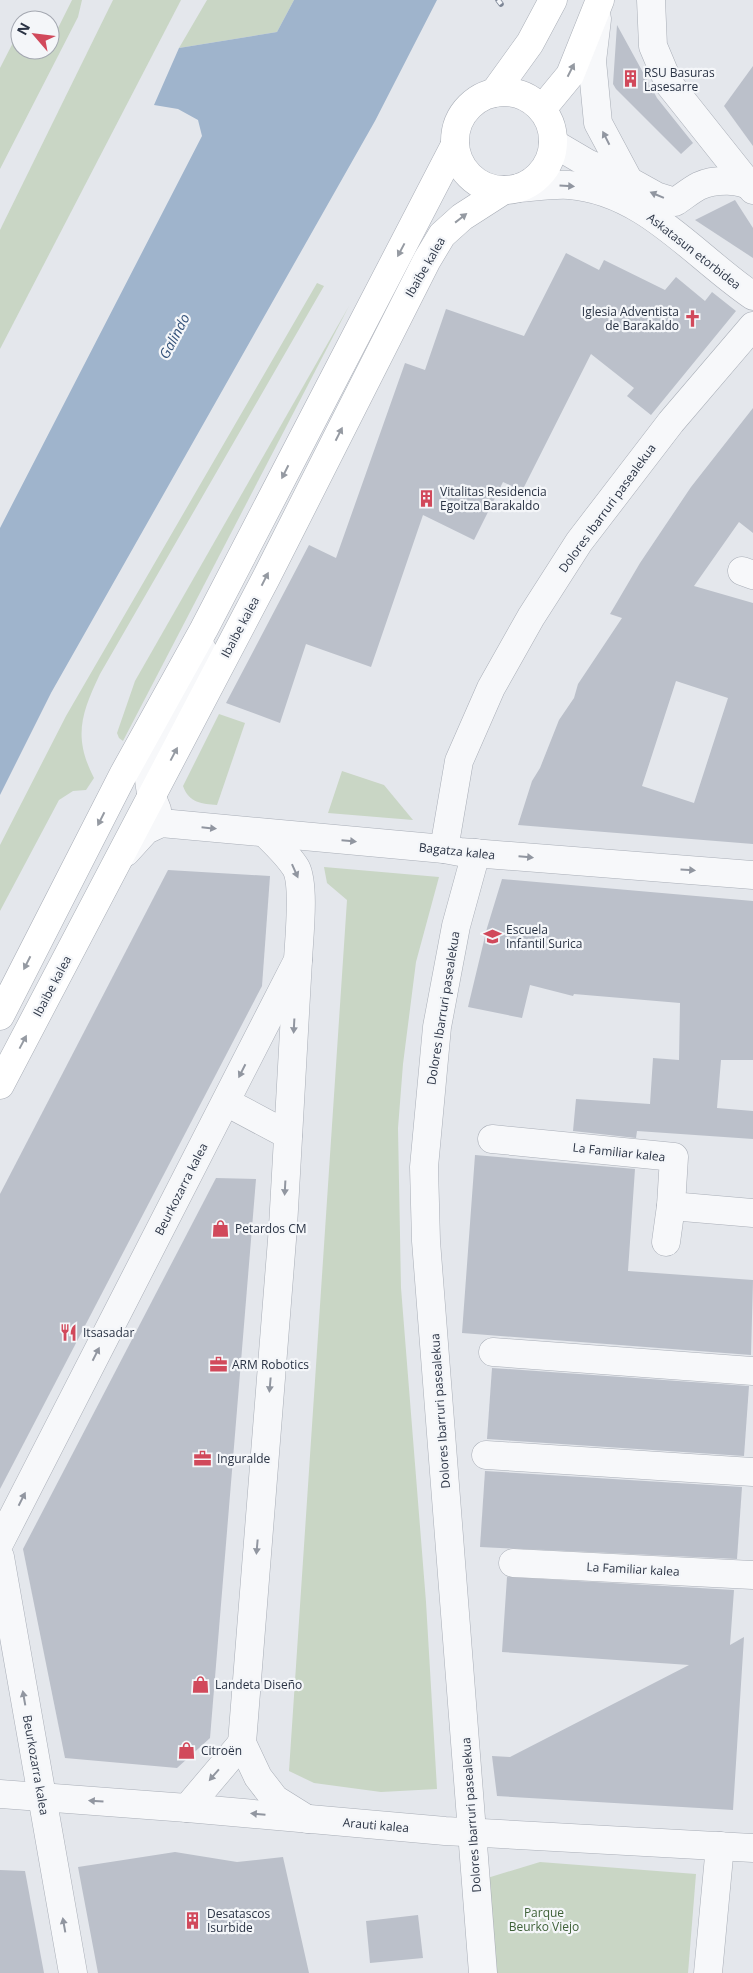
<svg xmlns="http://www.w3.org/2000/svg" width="753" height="1973" font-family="'Open Sans',sans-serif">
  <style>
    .green { fill: #c9d6c5 }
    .water { fill: #9fb4cc }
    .building { fill: #bbc0ca; fill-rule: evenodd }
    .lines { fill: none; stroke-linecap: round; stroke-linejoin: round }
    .pedestrian-casing { stroke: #a9aeb7; stroke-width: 29 }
    .minor-casing { stroke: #a9aeb7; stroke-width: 29 }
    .tertiary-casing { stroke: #a9aeb7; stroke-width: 29 }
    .secondary-casing { stroke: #a9aeb7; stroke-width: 29 }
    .pedestrian { stroke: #f7f8fa; stroke-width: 28 }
    .minor { stroke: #f7f8fa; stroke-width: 28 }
    .tertiary { stroke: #f7f8fa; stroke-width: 28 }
    .secondary { stroke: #fff; stroke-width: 28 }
    .rail-casing { stroke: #7d8696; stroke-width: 5.5 }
    .rail { stroke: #f4f6f9; stroke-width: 4; stroke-dasharray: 11; stroke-linecap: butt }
    .oneway { fill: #959aa2 }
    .oneway2 { fill: #9196a0 }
    .labels { text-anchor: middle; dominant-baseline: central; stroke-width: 4.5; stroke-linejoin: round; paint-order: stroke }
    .poi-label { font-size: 12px; fill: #2b3445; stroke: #f4f6f9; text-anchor: start }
    .street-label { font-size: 12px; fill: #2b3445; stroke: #f4f6f9 }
    .park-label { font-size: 12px; fill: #3f6138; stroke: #f4f6f9 }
    .water-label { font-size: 14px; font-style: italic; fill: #34527a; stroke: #f4f6f9 }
  </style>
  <rect width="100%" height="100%" fill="#e4e7ec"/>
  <g class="green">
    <polygon points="72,0 82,0 78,17 0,169 0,68 20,29 20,50 50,50 50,32 55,34"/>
    <polygon points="113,0 181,0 0,349 0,230"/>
    <polygon points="207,0 294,0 277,32 179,48"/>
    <path d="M317,283l7,3 -224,388c-19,40 -27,63 -6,104l-8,12 -13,1 -14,9 -59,111v-66l66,-129z"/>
    <polygon points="349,306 123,741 119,738 117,733 135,681"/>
    <path d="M219,714l26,9 -28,82c-15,-1 -28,-2 -34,-19z"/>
    <polygon points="342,771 384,785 413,820 328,813"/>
    <polygon points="324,867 439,877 416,962 403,1064 398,1128 401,1288 426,1602 437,1789 381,1792 314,1783 289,1771 347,900 327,883"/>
    <polygon points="540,1862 696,1874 688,1973 491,1973 484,1879"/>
  </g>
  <polygon class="water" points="294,0 437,0 375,121 51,693 0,795 0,528 202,136 198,120 178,109 154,105 179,48 277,32"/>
  <g class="building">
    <polygon points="617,25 657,98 693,143 681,154 616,89 613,84"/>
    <polygon points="753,66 753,146 724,106"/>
    <polygon points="735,200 753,228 753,258 695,220"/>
    <polygon points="566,253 599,270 604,260 665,290 676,277 705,301 712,292 736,311 651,415 627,396 634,388 591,354 522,491 503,482 474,540 423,515 371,667 306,644 280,723 226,703 309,545 336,558 405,363 425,370 446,309 524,336"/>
    <path d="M753,408v125l-14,-11 -45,64 59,17v241l-235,-19 14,-44 8,-13 19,-48 15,-22 4,-14 44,-66 -12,-4 30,-51 51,-76zM676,681l52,17 -34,105 -52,-17z"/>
    <polygon points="168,870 270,876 262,986 0,1489 0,1194"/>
    <polygon points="502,879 753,901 753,1060 721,1060 717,1108 753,1111 753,1139 637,1131 636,1138 573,1131 576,1099 650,1104 653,1058 679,1060 680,1003 574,994 573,996 530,985 522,1018 468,1007 487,928"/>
    <polygon points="475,1155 635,1169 628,1271 753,1280 751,1355 462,1333"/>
    <polygon points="216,1178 256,1179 210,1738 177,1768 65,1758 23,1549"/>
    <polygon points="492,1368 749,1386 744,1456 487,1439"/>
    <polygon points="485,1471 742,1487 737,1559 480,1547"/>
    <polygon points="507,1577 734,1590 730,1645 744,1637 733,1810 497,1796 492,1756 510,1757 689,1665 502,1652"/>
    <polygon points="175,1852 237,1862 283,1857 309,1973 98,1973 78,1867"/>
    <polygon points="0,1870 25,1871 44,1973 0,1973"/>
    <polygon points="418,1915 423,1958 370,1963 366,1921"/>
  </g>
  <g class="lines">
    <defs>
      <g id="pedestrian">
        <polyline points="444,849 459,761 491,688 531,617 579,542 671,422 753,326"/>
        <polyline points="476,853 456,926 437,1027 424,1167 426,1241 483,1973"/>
      </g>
      <g id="minor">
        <polyline points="651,0 653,46 669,84 751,187"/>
        <polyline points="597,19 592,61 598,123 629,181"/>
        <path d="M519,188c16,-1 33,-4 50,-3 76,6 125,71 184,111"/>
        <polyline points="742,571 753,575"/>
        <polyline points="298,960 283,1227 242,1743 258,1777 275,1799 307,1819"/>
        <polyline points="226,1102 288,1135"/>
        <polyline points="492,1139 674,1157 671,1206 753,1213"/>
        <polyline points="666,1242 671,1206"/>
        <polyline points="493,1352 753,1371"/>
        <polyline points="486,1455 753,1472"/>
        <path d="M0,1542l298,-582c1,-21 7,-75 -2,-92 -8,-13 -20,-24 -31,-35"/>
        <polyline points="0,1557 73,1973"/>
        <polyline points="513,1563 753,1575"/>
        <polyline points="0,1794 187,1808 445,1831 753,1848"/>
        <polyline points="187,1808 242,1743"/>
        <polyline points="708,1973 720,1846"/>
      </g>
      <g id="tertiary">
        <path d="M553,143l34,20 42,18 27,15 19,6c8,-5 16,-12 24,-16 13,-6 45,-9 54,4"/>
        <path d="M157,810c-8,-19 -10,-33 -6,-52l49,-95 2,-14"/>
        <polyline points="126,852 146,830 161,823 444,849 460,852 753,875"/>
      </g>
      <g id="secondary">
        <circle cx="504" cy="141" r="49"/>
        <polyline points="494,93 530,43 553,0"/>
        <polyline points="542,109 570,75 600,0"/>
        <polyline points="0,1016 123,775 204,629 455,145"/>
        <polyline points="0,1085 266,578 427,260 442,235 462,217 504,190"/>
      </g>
    </defs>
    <use href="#pedestrian" class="pedestrian-casing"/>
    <use href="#minor" class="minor-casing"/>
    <use href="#tertiary" class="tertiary-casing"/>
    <use href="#secondary" class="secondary-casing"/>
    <use href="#pedestrian" class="pedestrian"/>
    <use href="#minor" class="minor"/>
    <use href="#tertiary" class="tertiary"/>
    <use href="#secondary" class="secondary"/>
    <defs>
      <polyline id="rail" points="498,0 501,4"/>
    </defs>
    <use href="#rail" class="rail-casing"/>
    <use href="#rail" class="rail"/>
  </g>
  <defs><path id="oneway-solid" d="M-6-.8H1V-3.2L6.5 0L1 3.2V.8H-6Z" transform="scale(1.25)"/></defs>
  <g class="oneway">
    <use href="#oneway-solid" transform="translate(571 70) rotate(-63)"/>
    <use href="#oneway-solid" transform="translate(461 218) rotate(-38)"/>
    <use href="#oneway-solid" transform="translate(401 250) rotate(118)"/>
    <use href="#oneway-solid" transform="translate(339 434) rotate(-63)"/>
    <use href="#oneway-solid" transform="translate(285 472) rotate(117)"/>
    <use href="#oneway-solid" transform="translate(265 579) rotate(-63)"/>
    <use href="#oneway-solid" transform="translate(174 754) rotate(-62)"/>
    <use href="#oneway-solid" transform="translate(101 819) rotate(117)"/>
    <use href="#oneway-solid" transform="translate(27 963) rotate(117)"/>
    <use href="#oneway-solid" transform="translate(23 1042) rotate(-62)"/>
  </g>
  <g class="oneway2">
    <use href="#oneway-solid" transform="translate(606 138) rotate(-117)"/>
    <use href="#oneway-solid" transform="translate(567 186) rotate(3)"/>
    <use href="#oneway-solid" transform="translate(657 195) rotate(-157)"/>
    <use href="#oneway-solid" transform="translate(209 828) rotate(6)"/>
    <use href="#oneway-solid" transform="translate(349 841) rotate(5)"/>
    <use href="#oneway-solid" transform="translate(526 857) rotate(5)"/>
    <use href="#oneway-solid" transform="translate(688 870) rotate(4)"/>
    <use href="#oneway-solid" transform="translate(295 871) rotate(66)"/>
    <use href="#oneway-solid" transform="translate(294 1026) rotate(93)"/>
    <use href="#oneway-solid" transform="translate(242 1071) rotate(117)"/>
    <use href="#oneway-solid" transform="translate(285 1188) rotate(93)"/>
    <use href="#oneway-solid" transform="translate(96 1354) rotate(-63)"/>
    <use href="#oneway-solid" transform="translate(270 1385) rotate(95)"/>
    <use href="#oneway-solid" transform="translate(22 1499) rotate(-63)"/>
    <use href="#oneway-solid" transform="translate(257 1547) rotate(95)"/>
    <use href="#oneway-solid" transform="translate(24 1698) rotate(-100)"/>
    <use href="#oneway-solid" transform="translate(214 1775) rotate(131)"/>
    <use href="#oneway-solid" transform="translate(96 1801) rotate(-176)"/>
    <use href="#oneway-solid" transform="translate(258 1814) rotate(-175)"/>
    <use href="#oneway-solid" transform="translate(64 1925) rotate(-100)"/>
  </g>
  <defs>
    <symbol id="building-bare" viewBox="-9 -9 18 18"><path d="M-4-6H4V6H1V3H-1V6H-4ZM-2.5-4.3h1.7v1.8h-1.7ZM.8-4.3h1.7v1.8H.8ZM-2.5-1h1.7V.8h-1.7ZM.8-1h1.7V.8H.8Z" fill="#d1495b" stroke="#f4f6f9" stroke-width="2.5" paint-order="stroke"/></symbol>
    <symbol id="church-bare" viewBox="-9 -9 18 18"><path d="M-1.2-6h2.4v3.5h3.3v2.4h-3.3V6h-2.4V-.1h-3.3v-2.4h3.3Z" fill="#d1495b" stroke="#f4f6f9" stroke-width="2.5" paint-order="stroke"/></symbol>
    <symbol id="school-bare" viewBox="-9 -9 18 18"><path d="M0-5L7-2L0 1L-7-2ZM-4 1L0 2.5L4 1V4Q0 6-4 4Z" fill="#d1495b" stroke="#f4f6f9" stroke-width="2.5" paint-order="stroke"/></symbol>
    <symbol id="shop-bare" viewBox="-9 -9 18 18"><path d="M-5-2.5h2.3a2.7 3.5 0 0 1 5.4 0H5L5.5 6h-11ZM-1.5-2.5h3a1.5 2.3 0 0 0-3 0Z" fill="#d1495b" stroke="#f4f6f9" stroke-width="2.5" paint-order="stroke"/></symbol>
    <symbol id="restaurant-bare" viewBox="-9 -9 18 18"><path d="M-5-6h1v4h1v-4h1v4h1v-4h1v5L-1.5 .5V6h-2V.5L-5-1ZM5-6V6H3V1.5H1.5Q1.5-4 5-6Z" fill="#d1495b" stroke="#f4f6f9" stroke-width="2.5" paint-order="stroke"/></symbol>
    <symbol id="office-bare" viewBox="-9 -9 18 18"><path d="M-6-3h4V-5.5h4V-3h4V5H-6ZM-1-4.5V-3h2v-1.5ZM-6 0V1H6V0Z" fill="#d1495b" stroke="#f4f6f9" stroke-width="2.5" paint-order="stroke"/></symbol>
  </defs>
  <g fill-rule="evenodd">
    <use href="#building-bare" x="618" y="66" width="25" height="25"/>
    <use href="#church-bare" x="680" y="306" width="25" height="25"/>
    <use href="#building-bare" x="414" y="486" width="25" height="25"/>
    <use href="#school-bare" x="480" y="924" width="25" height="25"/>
    <use href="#shop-bare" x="208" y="1216" width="25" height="25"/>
    <use href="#restaurant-bare" x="56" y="1320" width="25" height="25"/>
    <use href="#office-bare" x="206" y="1352" width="25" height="25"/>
    <use href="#office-bare" x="190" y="1446" width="25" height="25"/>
    <use href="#shop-bare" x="188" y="1672" width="25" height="25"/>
    <use href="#shop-bare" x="174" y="1738" width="25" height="25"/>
    <use href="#building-bare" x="180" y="1908" width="25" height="25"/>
  </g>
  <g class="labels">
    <g class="poi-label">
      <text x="644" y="72">RSU Basuras<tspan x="644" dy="14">Lasesarre</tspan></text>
      <text x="679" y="311" text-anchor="end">Iglesia Adventista<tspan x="679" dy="14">de Barakaldo</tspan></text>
      <text x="440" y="491">Vitalitas Residencia<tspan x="440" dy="14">Egoitza Barakaldo</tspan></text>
      <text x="506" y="929">Escuela<tspan x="506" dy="14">Infantil Surica</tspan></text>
      <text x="235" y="1228">Petardos CM</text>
      <text x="83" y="1332">Itsasadar</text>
      <text x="232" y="1364">ARM Robotics</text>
      <text x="217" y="1458">Inguralde</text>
      <text x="215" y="1684">Landeta Diseño</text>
      <text x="201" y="1750">Citroën</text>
      <text x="207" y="1913">Desatascos<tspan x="207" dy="14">Isurbide</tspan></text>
    </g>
    <g class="street-label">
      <text transform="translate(694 251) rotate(38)">Askatasun etorbidea</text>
      <text transform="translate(425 267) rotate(-60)">Ibaibe kalea</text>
      <text transform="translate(607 508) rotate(-54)">Dolores Ibarruri pasealekua</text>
      <text transform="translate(240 627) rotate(-62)">Ibaibe kalea</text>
      <text transform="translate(457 851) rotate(6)">Bagatza kalea</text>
      <text transform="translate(52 986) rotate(-62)">Ibaibe kalea</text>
      <text transform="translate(443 1008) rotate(-81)">Dolores Ibarruri pasealekua</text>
      <text transform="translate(619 1152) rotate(6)">La Familiar kalea</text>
      <text transform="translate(181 1189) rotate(-63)">Beurkozarra kalea</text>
      <text transform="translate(440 1411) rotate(-94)">Dolores Ibarruri pasealekua</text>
      <text transform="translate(633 1569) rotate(3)">La Familiar kalea</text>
      <text transform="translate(36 1765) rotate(80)">Beurkozarra kalea</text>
      <text transform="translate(471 1815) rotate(-94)">Dolores Ibarruri pasealekua</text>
      <text transform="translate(376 1825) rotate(5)">Arauti kalea</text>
    </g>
    <g class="park-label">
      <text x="544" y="1912">Parque<tspan x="544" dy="14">Beurko Viejo</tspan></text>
    </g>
    <g class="water-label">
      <text transform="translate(174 336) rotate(-62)">Galindo</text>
    </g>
  </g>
  <g transform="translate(35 35) rotate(298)"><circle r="24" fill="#f4f6f9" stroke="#a4a8b1"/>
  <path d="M0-4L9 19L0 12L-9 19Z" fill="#d1495b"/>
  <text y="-8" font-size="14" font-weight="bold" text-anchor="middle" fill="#2b3445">N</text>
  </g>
</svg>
